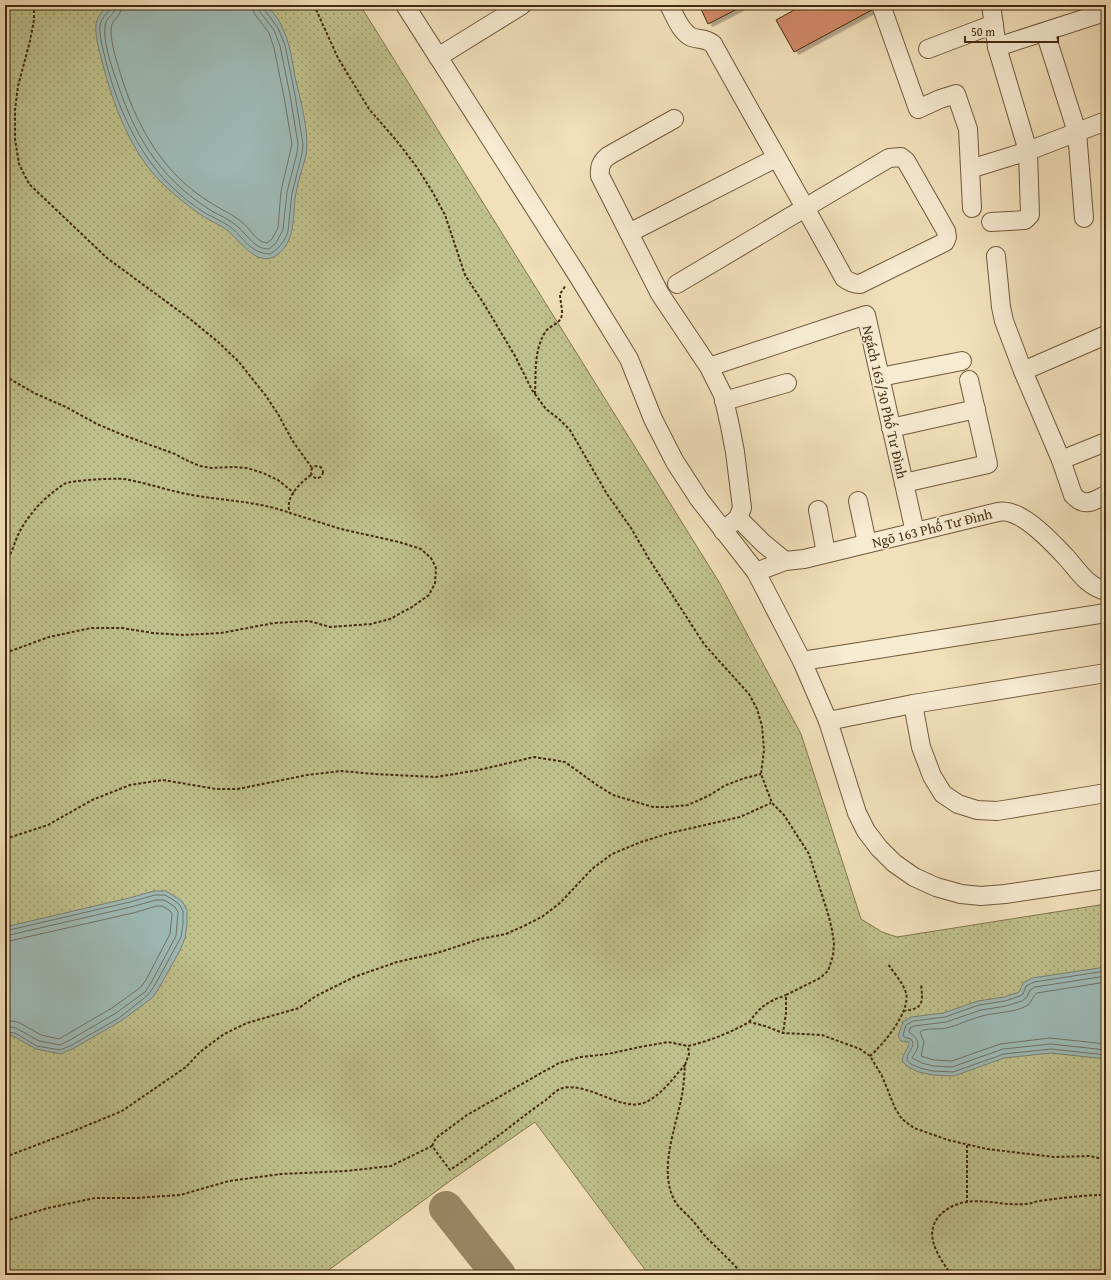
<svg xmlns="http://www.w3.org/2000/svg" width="1111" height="1280" font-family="'Gentium Book Plus',serif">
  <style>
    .grass { fill: url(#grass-dots); stroke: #82764e }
    .water { fill: #9ebbb8; stroke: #7a8174 }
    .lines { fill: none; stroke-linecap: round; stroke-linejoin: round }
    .shore { stroke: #717364; stroke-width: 1 }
    .taxiway { stroke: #9b8664; stroke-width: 34 }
    .building { fill: #d28a6a; stroke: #442b0f; filter: url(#shadow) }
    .minor-casing { stroke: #70583a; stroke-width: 20 }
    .path { stroke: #442b0f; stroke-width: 2; stroke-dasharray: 3 2; stroke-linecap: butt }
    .minor { stroke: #f7ebd2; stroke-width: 18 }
    .labels { text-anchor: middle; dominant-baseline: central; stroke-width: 3; stroke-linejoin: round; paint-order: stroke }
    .street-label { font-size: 14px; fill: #442b0f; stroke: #f7ebd2 }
  </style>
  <defs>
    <pattern id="grass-dots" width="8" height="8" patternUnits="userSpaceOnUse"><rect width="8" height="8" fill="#bfc18c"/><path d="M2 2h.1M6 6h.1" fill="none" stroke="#9d9d71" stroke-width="1.8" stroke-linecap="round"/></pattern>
    <filter id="shadow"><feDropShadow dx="4.5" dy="2.5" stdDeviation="0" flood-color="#0004"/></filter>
  </defs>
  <rect width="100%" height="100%" fill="#f2e0ba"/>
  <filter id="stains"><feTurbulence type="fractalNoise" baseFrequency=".005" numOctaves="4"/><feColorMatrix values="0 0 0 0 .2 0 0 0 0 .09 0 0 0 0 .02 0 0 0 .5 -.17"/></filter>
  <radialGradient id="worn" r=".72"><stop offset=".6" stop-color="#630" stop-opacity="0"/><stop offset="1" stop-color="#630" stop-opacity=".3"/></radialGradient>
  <polygon class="grass" points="5,5 360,5 719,582 801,734 861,919 882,932 897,937 1106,904 1106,1275 649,1275 535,1122 450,1181 322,1275 5,1275"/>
  <g class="water">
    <path d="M5,5c5,13 5,29 0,43z"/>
    <path d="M109,5h157c6,6 13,14 16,22 8,16 10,33 13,50 5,21 15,57 11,78 -3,13 -8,25 -10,38 -4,22 1,47 -19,62 -20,14 -37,-15 -50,-25 -8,-6 -17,-9 -26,-15 -18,-13 -36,-27 -50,-44 -25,-31 -41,-76 -50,-114 -3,-10 -6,-22 -5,-33 1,-8 7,-14 13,-19z"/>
    <polygon points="154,891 166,891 182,901 187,910 187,924 185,938 180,950 159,988 152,998 121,1021 74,1048 61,1054 36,1049 13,1036 5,1035 5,927 129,898"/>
    <path d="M1106,967v92l-55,-6 -47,5 -50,18 -21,-1 -14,-3 -11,-5 -6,-6c1,-9 7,-12 7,-19l-8,-1 -3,-5 5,-14 8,-5 32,-4 35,-12 26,-4 15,-5 4,-9 9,-5z"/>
  </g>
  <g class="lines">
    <g class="shore">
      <path d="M111,5c0,7 -10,11 -11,21 -1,10 3,22 5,32 11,45 31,93 64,126 11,11 23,21 36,29 8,4 16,8 24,13 15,11 20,27 41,28 9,-5 15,-13 18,-23l4,-38 10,-39 1,-10 -8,-49 -10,-50 -7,-17 -14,-19v-4"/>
      <path d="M116,5c0,9 -10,12 -11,21 -2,15 6,39 11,53 18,55 41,96 91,129 7,5 16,8 23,13 5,3 11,8 14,12 8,8 13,16 25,16l7,-6 7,-13 4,-38 10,-39 1,-9 -8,-49 -10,-49 -6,-16 -14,-18 -1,-7"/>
      <path d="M122,5c0,12 -11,14 -11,24 0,18 7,36 12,53 17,50 42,93 88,121 6,4 14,8 21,12 6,4 12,8 16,13 6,7 10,14 19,15l5,-4 6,-11 3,-37 11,-47 -8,-47 -10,-49 -5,-15 -15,-20 -1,-8"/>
      <polyline points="5,931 130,902 155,895 165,895 172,899 179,904 183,911 183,924 181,937 155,985 148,995 119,1018 72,1045 60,1050 37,1046 15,1033 5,1032"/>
      <polyline points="5,936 131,907 156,900 164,900 169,903 175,907 178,912 176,936 151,983 145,992 116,1013 70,1040 60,1045 39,1041 16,1028 5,1026"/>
      <polyline points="5,942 133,913 157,906 162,906 166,908 170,911 172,914 170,934 146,980 141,987 112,1008 59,1039 41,1035 18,1022 5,1020"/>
      <path d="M1106,971l-72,11 -8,4 -3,8 -3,2 -15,5 -26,4 -34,12 -32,4 -7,4 -3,10 1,2 7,2c6,8 -5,13 -4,21l4,4 9,4 13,3 20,1 51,-18 47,-5 55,6"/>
      <path d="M1106,976l-71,11 -5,3 -3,7 -5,4 -16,5 -25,4 -35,12 -32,4 -4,2 -1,4c5,4 11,8 8,17 -1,4 -4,6 -5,9l10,5 11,3 19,1 51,-18 48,-5 55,6"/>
      <path d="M1106,982l-69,11c-4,3 -5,8 -9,12 -13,8 -31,7 -46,11 -12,3 -23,9 -35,12 -8,2 -22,-1 -27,4l4,10 -3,14 13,4 18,1 48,-17 50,-6 56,6"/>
    </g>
    <polyline class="taxiway" points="446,1208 499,1275"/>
  </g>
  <g class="building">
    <polygon points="699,5 745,5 708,24"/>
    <polygon points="803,5 871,5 872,10 794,52 776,20"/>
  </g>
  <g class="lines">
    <defs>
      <g id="minor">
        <polyline points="405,5 578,276 629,359 653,419 675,462 699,499 756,572 802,661 828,721 857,813 866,831 879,848 894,863 914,877 936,887 961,894 981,896 1005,894 1106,879"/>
        <path d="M669,5c6,11 11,26 22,32 8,3 14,1 22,7 43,78 88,155 131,234 5,4 9,6 16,6l85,-42 2,-5 -1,-6 -40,-70 -5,-4 -12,1 -212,126"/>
        <polyline points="881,5 918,109 940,99 956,94 968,129 972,208"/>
        <polyline points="991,5 997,47 1028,151 1030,215 1025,220 991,222"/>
        <polyline points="1045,32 1077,132 1084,218"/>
        <polyline points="997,47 1102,13"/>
        <polyline points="928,49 994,24"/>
        <polyline points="438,57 522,5"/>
        <path d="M674,119l-66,37c-7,6 -9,11 -8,20l60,118 49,73 14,28 7,31 5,26 7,56 -4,10 -15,13"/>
        <polyline points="970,169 1028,151 1106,121"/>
        <polyline points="629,233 776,158"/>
        <path d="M996,256l5,51 3,14 19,50 38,89 12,35c12,13 20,6 33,0"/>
        <polyline points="709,367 866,315 915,532"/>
        <polyline points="1023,371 1106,335"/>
        <polyline points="880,377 962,361"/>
        <polyline points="724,401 787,383"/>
        <polyline points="891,428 976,409"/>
        <polyline points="1061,460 1106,442"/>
        <polyline points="904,483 988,464 969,380"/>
        <polyline points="858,501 867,543"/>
        <polyline points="818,510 826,553"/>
        <polyline points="738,518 763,543 785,561"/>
        <path d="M756,572l29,-11 19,-2 194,-47c22,-5 53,29 67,44 13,14 21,30 41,35"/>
        <polyline points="802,661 1106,613"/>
        <polyline points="913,704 921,747 932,776 943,794 958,804 977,810 997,811 1106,793"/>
        <polyline points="828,721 913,704 1106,673"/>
      </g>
    </defs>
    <use href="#minor" class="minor-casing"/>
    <g class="path">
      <polyline points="34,5 34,20 30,41 18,86 15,110 15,139 19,164 29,184 107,258 190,319 217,341 239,362 266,396 278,414 292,440 312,468"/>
      <polyline points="314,5 338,58 369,109 396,140 416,166 432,191 445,215 465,275 484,304 515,356 532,390 546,409 559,419 570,430 607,494 631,528 649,559 704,644 749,694 757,709 762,726 764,750 761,774 772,803 784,815 809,854 829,917 832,930 834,943 833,956 828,971 820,978 786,995 786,1013 783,1033 822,1035 860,1049 870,1056 882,1076 895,1108 902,1119 914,1128 948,1140 987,1149 1054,1157 1090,1156 1106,1160"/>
      <polyline points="5,376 34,393 66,407 97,424 123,435 175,454 186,460 200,466 211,468 233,467 247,468 263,473 278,480 294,493"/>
      <path d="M535,394c1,-19 -1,-38 7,-56 1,-2 3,-6 5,-8 6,-6 15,-7 15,-17 0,-7 -2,-13 -2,-19l6,-9"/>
      <circle cx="317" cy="472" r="6"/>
      <path d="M5,563c7,-9 9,-20 14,-30 10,-20 27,-37 45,-49 8,-4 50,-6 60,-5 23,4 45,12 68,16 34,6 65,6 98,18"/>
      <path d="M5,653l44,-16 42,-9h31l31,5 30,2 38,-2 53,-10 35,-2 21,6 41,-3 19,-5 22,-12 17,-12 6,-12 1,-15 -5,-10 -10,-9 -22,-7 -58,-13 -51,-16c-6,-15 10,-30 21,-38"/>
      <polyline points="5,839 48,825 92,800 130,785 163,780 216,789 238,789 307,775 341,771 375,774 436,777 479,770 534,757 565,762 597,785 613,795 653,807 668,807 688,805 708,796 726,785 745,778 761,774"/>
      <path d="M903,1011c21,-2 20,-9 18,-27"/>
      <path d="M749,1022c12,-16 18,-20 37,-27"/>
      <path d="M870,1056c13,-11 41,-45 36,-63 -3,-10 -12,-20 -18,-29"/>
      <path d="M685,1065l4,-11 -1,-8c21,-5 42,-13 61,-24l16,4 18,7"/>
      <polyline points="967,1145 967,1202"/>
      <polyline points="432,1146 436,1138 467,1115 559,1063 581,1057 608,1054 640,1047 668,1042 688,1046"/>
      <polyline points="5,1157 76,1130 122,1111 186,1067 200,1052 224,1034 247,1023 299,1008 316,996 354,977 397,962 437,953 480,939 506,934 528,924 543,916 560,903 592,869 612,854 641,842 670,833 740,817 771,803"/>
      <path d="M5,1221l43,-13 47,-10h41l44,-3 49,-14 52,-7 65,-3 45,-5 41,-20 18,24c15,-10 30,-21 45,-32 17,-12 33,-26 51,-38 5,-4 11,-11 17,-12 28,-6 61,27 85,13 15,-8 26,-24 37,-36 -1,10 -1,20 -3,30 -6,33 -25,77 -6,108 5,7 12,12 17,18 6,7 11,15 18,21 11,11 22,21 32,33"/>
      <path d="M951,1275c-12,-19 -29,-40 -11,-60 7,-7 17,-12 27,-13 18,-3 39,4 58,2 5,0 9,-2 14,-3 22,-3 45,-6 67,-6"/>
    </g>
    <use href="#minor" class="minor"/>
  </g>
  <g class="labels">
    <g class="street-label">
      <text transform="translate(885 402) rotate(77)">Ngách 163/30 Phố Tư Đình</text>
      <text transform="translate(932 528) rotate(-14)">Ngõ 163 Phố Tư Đình</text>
    </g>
  </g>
  <rect width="1111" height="1280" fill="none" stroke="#f2e0ba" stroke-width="20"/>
  <rect x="6" y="6" width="1099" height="1268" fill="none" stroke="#442b0f" stroke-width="2"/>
  <rect x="10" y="10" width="1091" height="1260" fill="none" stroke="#442b0f"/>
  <path d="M965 36v6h93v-6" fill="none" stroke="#442b0f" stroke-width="2"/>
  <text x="971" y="36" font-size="12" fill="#442b0f" stroke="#f7ebd2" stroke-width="3" paint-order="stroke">50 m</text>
  <rect width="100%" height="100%" filter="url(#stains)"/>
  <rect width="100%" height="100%" fill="url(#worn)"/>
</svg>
